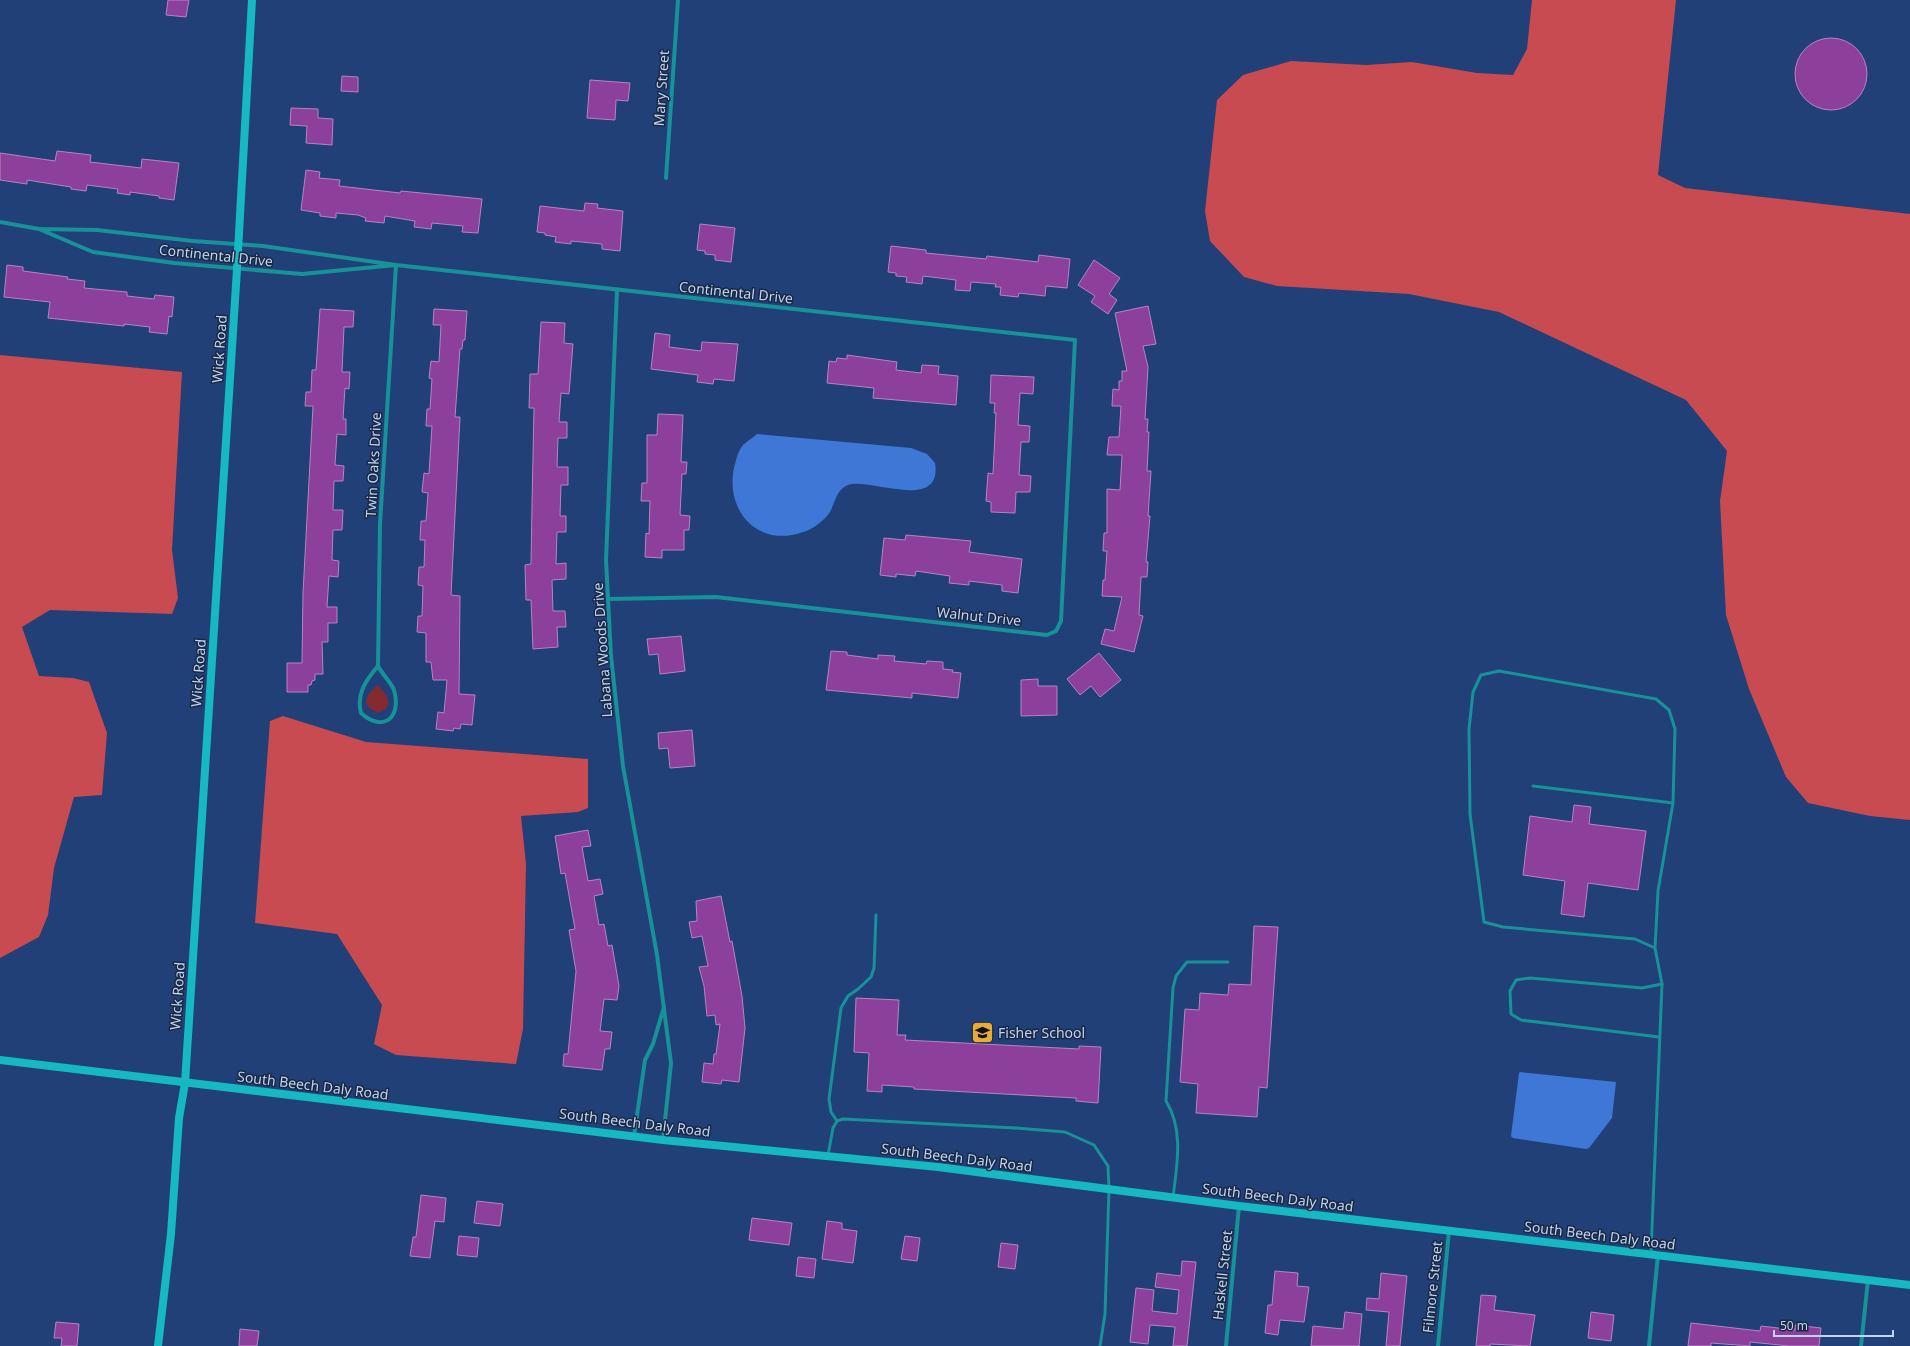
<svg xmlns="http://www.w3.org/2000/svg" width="1910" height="1346" font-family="'Noto Sans',sans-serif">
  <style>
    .green { fill: #852a30 }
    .forest { fill: #c74b51 }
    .water { fill: #3f77d7 }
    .building { fill: #8c409c; stroke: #b584bf }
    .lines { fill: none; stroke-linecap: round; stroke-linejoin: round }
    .lane { stroke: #169298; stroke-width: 3 }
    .street { stroke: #169298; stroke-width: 4 }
    .secondary { stroke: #16b9c1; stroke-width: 8 }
    .labels { text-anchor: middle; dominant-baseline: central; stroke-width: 3; stroke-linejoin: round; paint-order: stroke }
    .street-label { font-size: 14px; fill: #bfd3f4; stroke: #1a2841 }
    .poi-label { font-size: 14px; fill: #bfd3f4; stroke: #1a2841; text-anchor: start }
  </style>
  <rect width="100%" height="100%" fill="#204077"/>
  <path class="green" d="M376,686h3c6,9 13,12 7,23l-8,4 -9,-5c-7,-8 1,-15 7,-22z"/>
  <g class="forest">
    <polygon points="1532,0 1676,0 1658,175 1685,188 1910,214 1910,820 1870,816 1808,803 1786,777 1749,689 1726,615 1720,501 1727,451 1686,400 1499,312 1409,294 1277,286 1244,277 1210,241 1205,211 1217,100 1243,75 1291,61 1366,65 1412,62 1477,73 1513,75 1527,49"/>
    <polygon points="0,355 182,372 172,550 178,598 172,614 50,610 22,627 39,676 73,678 89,682 107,733 102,795 74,797 54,868 48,915 39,937 0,958"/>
    <polygon points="283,716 366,742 588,759 588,808 578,812 521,816 526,864 523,1029 516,1064 396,1055 374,1044 382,1005 337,934 255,923 270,721"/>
  </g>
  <g class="water">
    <path d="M757,434l154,14 16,6 8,9c8,50 -67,14 -87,22 -12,5 -13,18 -18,27 -5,8 -18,18 -27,20 -44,16 -78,-20 -69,-64 2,-8 4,-17 9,-23 4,-4 10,-7 14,-11z"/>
    <polygon points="1520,1072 1616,1082 1612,1118 1589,1148 1586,1149 1513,1138 1511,1136 1519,1073"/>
  </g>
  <g class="building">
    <polygon points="168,0 189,0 186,17 166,15"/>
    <circle cx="1831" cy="74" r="36"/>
    <polygon points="342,76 358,77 358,92 341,91"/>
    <polygon points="590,80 630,83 628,101 616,100 615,120 587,118"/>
    <polygon points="291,108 318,109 318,118 333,119 332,145 306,143 307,126 290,125"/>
    <polygon points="57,151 91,155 90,162 141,168 142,159 179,163 174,200 159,198 159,196 130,192 130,195 117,193 118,189 87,185 86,191 71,189 71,187 27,180 27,184 0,180 0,153 55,161"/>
    <polygon points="306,170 320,172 319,178 340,180 339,186 400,193 401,191 482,199 478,233 462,232 463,226 432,223 431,229 414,227 415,221 385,216 384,223 365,221 366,218 358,215 336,213 336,218 320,216 320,213 301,210"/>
    <polygon points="585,203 598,204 597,208 623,211 620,251 602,249 602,244 571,241 571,244 555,242 556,237 545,235 545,233 537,232 540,206 584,211"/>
    <polygon points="700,224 735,228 731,262 715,260 715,255 705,254 705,251 697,250"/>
    <polygon points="891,246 926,250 926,253 986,259 987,256 1038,262 1039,255 1070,259 1067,288 1046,286 1045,296 1019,293 1018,297 1000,295 1001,287 995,287 996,284 971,282 970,291 955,290 956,280 923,276 922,284 906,282 907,277 896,276 896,273 888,272"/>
    <polygon points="1094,260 1120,278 1109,294 1117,300 1108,314 1091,302 1095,296 1078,285"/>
    <polygon points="7,265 23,267 23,271 68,277 67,279 85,281 84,288 127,292 127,296 154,299 155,295 174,297 172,317 169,316 167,334 149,332 150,327 124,324 124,326 48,318 50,302 4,297"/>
    <polygon points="1148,306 1156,344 1143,346 1148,367 1145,419 1148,419 1147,432 1149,432 1147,471 1151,471 1148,516 1150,516 1146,562 1148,562 1147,577 1141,577 1139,615 1143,616 1134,652 1101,644 1105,629 1114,631 1122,597 1102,596 1103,580 1105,580 1107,551 1103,551 1104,533 1107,533 1107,489 1120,490 1122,455 1107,455 1109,437 1119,437 1121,406 1112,406 1113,389 1119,390 1119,381 1122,381 1122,371 1127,371 1115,313"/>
    <polygon points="320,309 354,311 353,327 344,327 342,372 350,372 349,389 345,388 343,419 346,419 346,435 337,434 335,465 344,466 343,481 334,481 333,510 343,510 342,530 333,530 332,560 339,561 338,577 329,576 327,607 337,607 337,623 328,623 328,642 322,642 323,674 315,674 315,680 312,681 311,685 308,685 308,692 287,692 287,663 302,663 303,593 313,406 305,406 306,392 311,392 312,370 316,370"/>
    <polygon points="434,309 467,311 465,340 463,340 462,349 460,349 455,417 460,417 451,595 460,596 459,694 475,695 472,725 461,724 460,729 454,728 453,731 436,729 438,712 444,713 447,680 433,680 431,662 426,662 426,633 417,632 418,616 422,616 423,586 418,585 419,567 424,567 425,540 420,540 421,521 426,521 428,493 422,492 424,473 429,474 432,426 426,426 427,409 430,409 432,379 429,378 431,361 439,362 441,325 433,325"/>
    <polygon points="541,322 565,323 564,343 573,344 569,394 561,393 559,422 567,422 567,438 558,438 557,467 568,467 568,485 561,485 560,516 566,516 566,532 557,532 556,564 566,563 566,579 552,580 553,611 565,611 566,627 557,627 558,647 533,649 531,600 526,600 525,565 531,564 532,505 534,408 529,408 530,374 538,374"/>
    <polygon points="655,333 670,335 669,347 701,351 702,342 738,344 734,381 714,379 713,384 697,382 698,375 651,369"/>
    <polygon points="847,355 897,362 896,370 921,373 922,365 939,366 938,374 958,376 956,405 873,398 874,388 827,383 829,361 836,362 837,358 847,359"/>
    <polygon points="991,375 1034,377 1033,394 1020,393 1018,425 1030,426 1029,442 1021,442 1019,475 1031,476 1030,492 1016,492 1015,513 991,512 991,502 986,501 988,473 993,474 996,413 994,413 995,403 990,403"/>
    <polygon points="658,414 683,415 681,462 687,462 686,474 682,474 680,515 690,516 689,530 684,530 684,550 662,550 662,558 645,557 646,533 649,534 650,501 641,501 642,483 647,483 647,435 657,435"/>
    <polygon points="906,535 971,541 969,552 1022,559 1018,593 1002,591 1002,585 969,581 969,585 949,583 950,576 916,571 915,576 896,574 896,577 880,575 884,538 905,540"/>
    <polygon points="681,636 685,671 660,674 658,654 649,655 647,639"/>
    <polygon points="831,651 847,652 847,655 878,659 878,655 895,656 894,661 926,664 927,661 943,662 943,669 953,670 952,672 961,673 958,698 912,693 912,698 826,690"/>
    <polygon points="1099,653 1121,680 1100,697 1091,686 1080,695 1067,679"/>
    <polygon points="1038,679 1038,686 1057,686 1057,715 1021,716 1021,680"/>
    <polygon points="692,730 695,766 670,768 668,748 659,749 658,733"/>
    <polygon points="1574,805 1591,807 1589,824 1646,831 1638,890 1588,883 1584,917 1561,914 1565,881 1523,875 1530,816 1572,822"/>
    <polygon points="588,830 591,846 582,847 588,881 600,879 603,894 594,896 599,925 604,924 608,946 612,945 619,986 617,1000 604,999 600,1031 612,1032 610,1049 605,1049 602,1070 563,1066 564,1054 568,1054 576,971 569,930 575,929 565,873 561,874 555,836"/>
    <polygon points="721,896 730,942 732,941 742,996 745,1028 739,1082 722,1080 721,1084 702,1082 704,1063 713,1064 714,1054 716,1054 720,1024 716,1025 715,1015 707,1016 704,986 699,967 708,966 702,936 692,938 689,922 697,921 696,901"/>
    <polygon points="1254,926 1278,927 1267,1088 1259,1087 1257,1117 1196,1113 1198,1084 1180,1082 1185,1009 1199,1010 1200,993 1228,995 1229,984 1251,985"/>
    <polygon points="856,998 899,1000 897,1035 906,1035 905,1040 1079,1049 1079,1046 1101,1047 1098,1103 1076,1101 1076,1098 914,1089 914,1087 882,1085 882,1092 867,1091 869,1053 854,1052"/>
    <polygon points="421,1195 446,1198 444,1222 435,1221 430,1258 410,1256 413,1237 416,1237"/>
    <polygon points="477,1201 503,1204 500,1226 474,1223"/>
    <polygon points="752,1218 792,1223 789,1245 749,1240"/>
    <polygon points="827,1221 842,1223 842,1229 857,1231 853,1263 822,1259"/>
    <polygon points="459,1236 479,1238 477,1257 457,1255"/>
    <polygon points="905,1236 920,1238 917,1261 901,1259"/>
    <polygon points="1001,1243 1018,1245 1015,1269 998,1267"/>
    <polygon points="798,1257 816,1259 814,1278 796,1276"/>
    <polygon points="1182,1261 1196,1262 1187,1346 1173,1346 1175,1327 1150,1325 1148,1344 1130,1342 1136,1288 1154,1290 1152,1311 1177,1314 1179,1290 1155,1287 1157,1273 1181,1276"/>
    <polygon points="1275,1271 1298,1273 1297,1286 1309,1287 1304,1322 1280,1320 1278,1335 1265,1333 1268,1305 1272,1305"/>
    <polygon points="1381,1273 1407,1276 1400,1346 1386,1346 1389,1312 1366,1310 1367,1298 1379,1299"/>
    <polygon points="1481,1295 1496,1296 1494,1310 1535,1315 1530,1346 1490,1344 1490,1346 1476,1346"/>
    <polygon points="1345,1312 1362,1314 1359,1346 1311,1346 1313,1326 1343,1329"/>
    <polygon points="1591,1312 1614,1315 1611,1341 1588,1338"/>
    <polygon points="56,1322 79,1324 77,1346 61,1346 62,1338 54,1338"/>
    <polygon points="1691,1323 1760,1331 1761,1326 1795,1330 1795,1325 1821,1328 1819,1346 1790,1346 1750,1342 1750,1346 1711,1343 1711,1346 1688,1346"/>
    <polygon points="240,1329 259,1331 257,1346 239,1346"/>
  </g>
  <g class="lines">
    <g class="lane">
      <polyline points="1533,786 1673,803"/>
      <polyline points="1659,1037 1521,1020 1511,1014 1510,991 1516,980 1530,978 1642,988 1662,984"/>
      <polyline points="837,1121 831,1112 829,1099 841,1008 848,996 858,989 871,977 874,968 876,915"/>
      <polyline points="828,1155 833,1128 837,1121 843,1119 1015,1128 1065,1132 1094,1145 1108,1166 1109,1189 1105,1314 1100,1346"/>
      <path d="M1173,1197c4,-32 11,-67 -7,-96l7,-113 3,-12 11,-14h41"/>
      <polyline points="1651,1253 1662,984 1655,948 1658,891 1673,803 1675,729 1669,710 1656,699 1499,671 1481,675 1473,692 1469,729 1470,814 1484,922 1503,927 1635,939 1655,948"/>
    </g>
    <g class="street">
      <polyline points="666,178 678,0"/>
      <polyline points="0,222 39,229"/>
      <polyline points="396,265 302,274 174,263 93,252 39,229 97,230 193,241 263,246 396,265 1075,340 1061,621 1056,631 1047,635 1038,634 716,597 608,599"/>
      <polyline points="617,290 606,560 611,656 623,766 657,955 671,1063 663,1140"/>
      <path d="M378,666c4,8 13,16 16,24 8,28 -11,43 -33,23 -5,-19 5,-33 17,-47l2,-142 16,-259"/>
      <polyline points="634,1136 645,1060 653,1044 664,1007"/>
      <polyline points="1226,1346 1239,1206"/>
      <polyline points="1438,1346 1449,1231"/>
      <polyline points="1649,1346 1658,1255"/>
      <polyline points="1861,1346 1868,1280"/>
    </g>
    <g class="secondary">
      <polyline points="0,1060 663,1140 938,1167 1239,1206 1910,1285"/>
      <polyline points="158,1346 171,1234 179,1118 185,1083 237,269 252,0"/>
    </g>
  </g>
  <defs>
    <symbol id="school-square" viewBox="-11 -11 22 22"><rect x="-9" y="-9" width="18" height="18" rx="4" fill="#e7ac36" stroke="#1a2841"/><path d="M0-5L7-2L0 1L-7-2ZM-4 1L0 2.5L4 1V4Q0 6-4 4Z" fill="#111"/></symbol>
  </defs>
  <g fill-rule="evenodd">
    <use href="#school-square" x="970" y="1020" width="25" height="25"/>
  </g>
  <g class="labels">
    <g class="street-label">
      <text transform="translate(661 88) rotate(-86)">Mary Street</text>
      <text transform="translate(216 255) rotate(6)">Continental Drive</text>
      <text transform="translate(736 292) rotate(6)">Continental Drive</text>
      <text transform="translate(219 349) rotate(-86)">Wick Road</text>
      <text transform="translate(373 465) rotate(-87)">Twin Oaks Drive</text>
      <text transform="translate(979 616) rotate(6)">Walnut Drive</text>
      <text transform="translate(602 650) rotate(-94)">Labana Woods Drive</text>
      <text transform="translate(198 673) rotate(-86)">Wick Road</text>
      <text transform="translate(177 996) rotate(-86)">Wick Road</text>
      <text transform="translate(313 1085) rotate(7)">South Beech Daly Road</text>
      <text transform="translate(635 1122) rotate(7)">South Beech Daly Road</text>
      <text transform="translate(957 1157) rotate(7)">South Beech Daly Road</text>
      <text transform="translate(1278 1197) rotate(7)">South Beech Daly Road</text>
      <text transform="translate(1600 1235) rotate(7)">South Beech Daly Road</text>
      <text transform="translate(1222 1275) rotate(-84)">Haskell Street</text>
      <text transform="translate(1432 1287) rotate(-84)">Filmore Street</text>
    </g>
    <g class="poi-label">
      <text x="998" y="1032">Fisher School</text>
    </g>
  </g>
  <path d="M1774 1330v6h119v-6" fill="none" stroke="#bfd3f4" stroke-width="2"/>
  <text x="1780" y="1330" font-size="12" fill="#bfd3f4" stroke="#1a2841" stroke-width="3" paint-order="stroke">50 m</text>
</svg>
